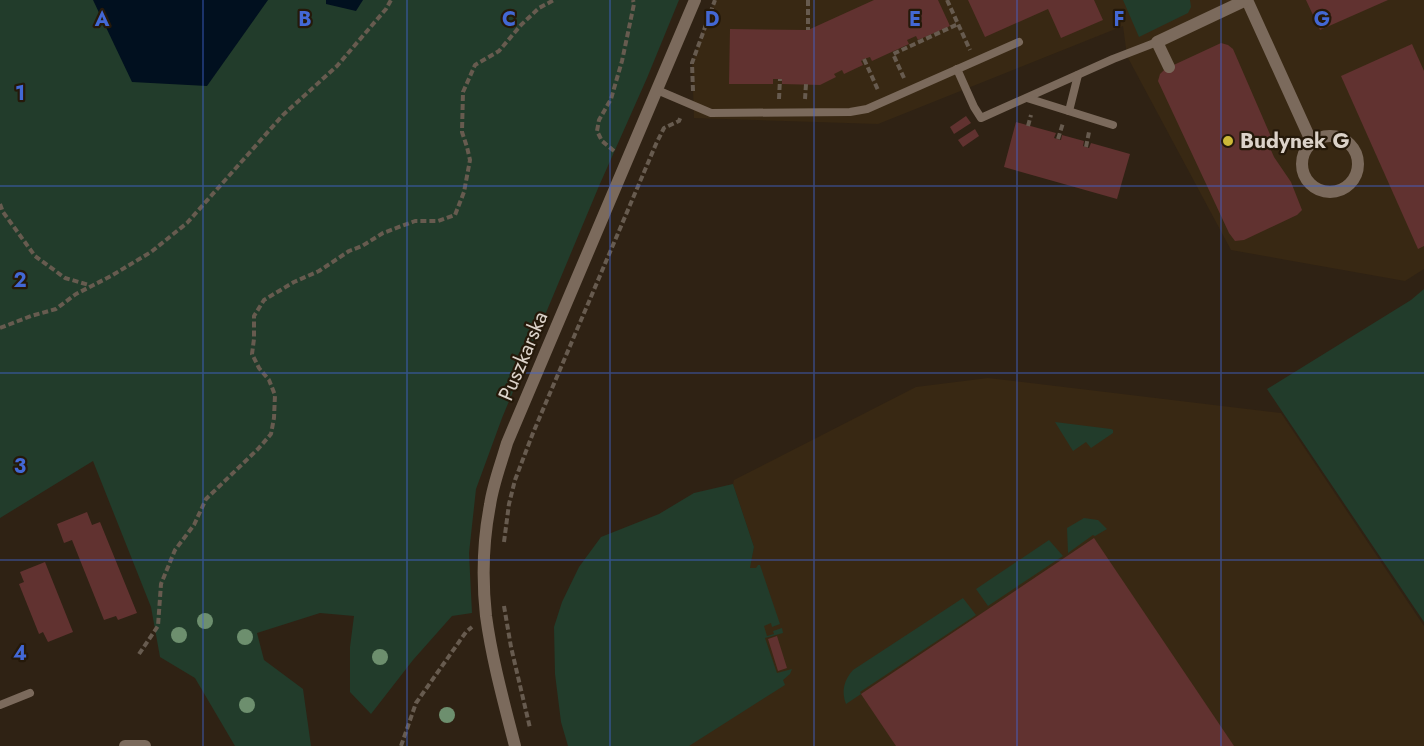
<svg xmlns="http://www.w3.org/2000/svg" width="1424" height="746" font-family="Jost,sans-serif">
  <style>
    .built { fill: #382813 }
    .green { fill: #223c2b }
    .water { fill: #01101f }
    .building { fill: #613230 }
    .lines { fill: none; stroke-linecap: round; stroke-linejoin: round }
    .path { stroke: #675b4f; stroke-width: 4; stroke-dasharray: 6 3; stroke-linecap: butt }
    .service { stroke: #7b6a5c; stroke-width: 8 }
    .minor { stroke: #7b6a5c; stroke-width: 12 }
    .tree { fill: #6d8f6e }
    .grid { fill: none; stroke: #4368d5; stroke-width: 1.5; stroke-opacity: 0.55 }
    .poi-dot { fill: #ccb938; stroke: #25190a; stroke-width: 2 }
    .labels { text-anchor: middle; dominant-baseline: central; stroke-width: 4.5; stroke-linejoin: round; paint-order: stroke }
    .poi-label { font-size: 21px; font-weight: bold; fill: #dbd2c9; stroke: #25190a; text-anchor: start }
    .street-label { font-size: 21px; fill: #dbd2c9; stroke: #25190a }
    .grid-label { font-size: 20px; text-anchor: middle; font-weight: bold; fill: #4368d5; stroke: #25190a; stroke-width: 4.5; stroke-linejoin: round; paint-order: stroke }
  </style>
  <rect width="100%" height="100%" fill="#2f2214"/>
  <g class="built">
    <polygon points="715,0 1424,0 1424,269 1405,281 1231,250 1127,56 1123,26 878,124 694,118 692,63"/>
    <polygon points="988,378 1281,413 1424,626 1424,746 676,746 746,584 754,547 733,484 734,480 916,387"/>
  </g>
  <g class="green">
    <polygon points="0,0 679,0 647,78 599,186 502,418 476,489 469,553 472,613 452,616 413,660 371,714 350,692 350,647 354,616 320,613 257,633 264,660 303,689 311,746 235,746 195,678 160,657 151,607 93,461 0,518"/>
    <polygon points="1123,0 1190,0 1191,7 1188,13 1139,37"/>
    <polygon points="1424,289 1424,622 1267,389 1411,300"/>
    <polygon points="1055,422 1111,429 1113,430 1113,433 1091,448 1086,442 1073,451"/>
    <polygon points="733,484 754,547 750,568 756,568 758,565 760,565 780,624 772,627 771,623 764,626 767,636 774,634 773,631 782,628 783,633 765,638 777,673 792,669 790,674 783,680 785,685 689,746 568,746 561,722 555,674 554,627 562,602 579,567 601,537 659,514 694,493"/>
    <polygon points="1084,518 1098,520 1107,529 1095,536 1093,535 1068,553 1067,528"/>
    <polygon points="1049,540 1063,556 988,606 976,589"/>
    <path d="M963,598l13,17 -116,77 1,2 -15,10c-5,-13 -2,-24 7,-34z"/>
  </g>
  <g class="water">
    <polygon points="93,0 268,0 207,86 132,82"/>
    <polygon points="326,0 363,0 356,11 326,4"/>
  </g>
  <g class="building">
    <polygon points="874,0 938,0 950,26 918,40 916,36 907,40 909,44 872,61 870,57 864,59 861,61 863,65 844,74 842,70 834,74 836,77 820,85 782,84 782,79 773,79 773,84 729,84 730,29 808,30"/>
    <polygon points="968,0 1094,0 1103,20 1061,38 1048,9 985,37"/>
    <polygon points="1306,0 1388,0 1320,30"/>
    <polygon points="1221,43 1228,45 1233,49 1272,139 1268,143 1274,157 1291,182 1302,210 1297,215 1244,240 1235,241 1229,233 1158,81 1160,74 1165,69"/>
    <polygon points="1412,44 1424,71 1424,246 1418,249 1341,76"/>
    <polygon points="966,116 971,123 954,134 950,127"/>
    <polygon points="1016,122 1056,133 1054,138 1061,140 1062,135 1084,141 1083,146 1089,148 1091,143 1130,154 1117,199 1004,167"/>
    <polygon points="975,129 979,136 963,147 958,140"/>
    <polygon points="87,512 92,525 100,522 137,613 118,620 116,616 104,620 72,540 64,543 57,524"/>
    <polygon points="1094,538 1234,746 896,746 861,694"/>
    <polygon points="45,562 73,632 48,642 43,632 39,634 19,584 24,582 20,572"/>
    <polygon points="777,636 787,668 778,671 768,639"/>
  </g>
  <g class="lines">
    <g class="path">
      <polyline points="808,0 808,30"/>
      <polyline points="947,0 970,50"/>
      <polyline points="864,59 878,90"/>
      <polyline points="904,78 893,54 958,24"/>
      <polyline points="693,91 692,63 715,0"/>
      <polyline points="779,99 780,79"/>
      <polyline points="805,99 806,84"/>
      <polyline points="1028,126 1031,115"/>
      <polyline points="1058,139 1063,123"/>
      <polyline points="1086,147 1089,132"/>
      <polyline points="614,151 602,141 597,131 599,120 611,99 622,61 634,4 633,0"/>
      <polyline points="0,204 3,212 35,256 65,278 89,285"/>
      <polyline points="0,328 31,316 56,309 76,294 111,276 151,252 187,223 283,115 337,66 386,9 391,0"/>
      <polyline points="504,542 509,504 515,480 533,433 656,144 664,128 679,121 681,116"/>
      <polyline points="504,606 511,647 530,728"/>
      <polyline points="139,654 158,626 161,584 175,550 194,525 206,499 258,449 271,434 274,418 275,395 269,380 259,368 252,354 254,339 254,316 264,300 294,282 319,271 349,251 362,246 383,233 415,221 438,221 455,215 464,192 470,160 467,147 462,132 463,92 475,65 499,51 521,25 539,8 554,0"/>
      <polyline points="401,746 416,703 466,632 472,627"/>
    </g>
    <g class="service">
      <polyline points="957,69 974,107 981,118 1113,59 1157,42"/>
      <polyline points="657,90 711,113 850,112 867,109 1019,42"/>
      <polyline points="1027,98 1113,125"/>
      <polyline points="1069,111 1078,75"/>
      <polyline points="0,705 30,693"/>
    </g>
    <g class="minor">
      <polyline points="1247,0 1312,143"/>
      <polyline points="1169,67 1157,42 1246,0"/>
      <circle cx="1330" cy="164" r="28"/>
      <polyline points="125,746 145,746"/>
      <path d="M515,746c-11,-43 -23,-86 -29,-130 -4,-37 -3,-75 4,-111 3,-21 11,-41 17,-62l188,-443"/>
    </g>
  </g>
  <g class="tree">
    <circle cx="205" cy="621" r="8"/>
    <circle cx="179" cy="635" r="8"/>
    <circle cx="245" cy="637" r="8"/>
    <circle cx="380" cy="657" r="8"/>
    <circle cx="247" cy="705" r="8"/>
    <circle cx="447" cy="715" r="8"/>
  </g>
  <path class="grid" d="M203,0v746M407,0v746M610,0v746M814,0v746M1017,0v746M1221,0v746M0,186h1424M0,373h1424M0,560h1424"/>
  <circle class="poi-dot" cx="1228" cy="141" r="6"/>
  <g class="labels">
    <g class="poi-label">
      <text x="1240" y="141">Budynek G</text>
    </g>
    <g class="street-label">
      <text transform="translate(523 356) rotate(-67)">Puszkarska</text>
    </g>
  </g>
  <g class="grid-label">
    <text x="102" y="26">A</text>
    <text x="305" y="26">B</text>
    <text x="509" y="26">C</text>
    <text x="712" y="26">D</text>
    <text x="915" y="26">E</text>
    <text x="1119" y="26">F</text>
    <text x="1322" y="26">G</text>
    <text x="20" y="100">1</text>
    <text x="20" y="287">2</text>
    <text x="20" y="473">3</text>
    <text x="20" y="660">4</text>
  </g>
</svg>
